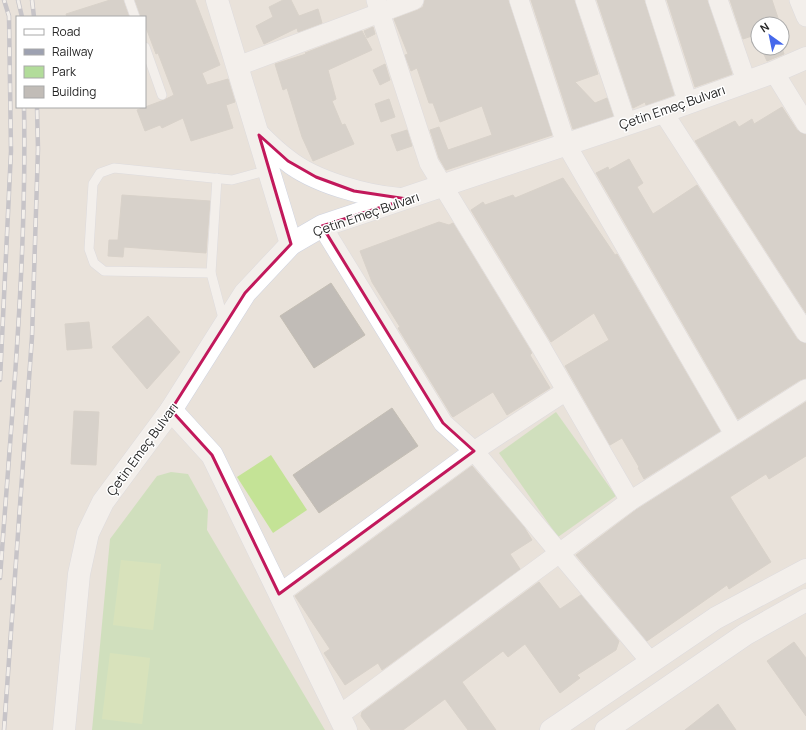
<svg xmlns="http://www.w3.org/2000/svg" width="806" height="730" font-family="Manrope,sans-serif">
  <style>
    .green { fill: #b2dc9a }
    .pitch { fill: #c4e396 }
    .building { fill: #c1bcb7; stroke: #c4beb4 }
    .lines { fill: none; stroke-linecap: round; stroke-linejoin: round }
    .lane-casing { stroke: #cfd3e0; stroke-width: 10 }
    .street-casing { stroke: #cfd3e0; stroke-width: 20 }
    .secondary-casing { stroke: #cfd3e0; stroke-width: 23 }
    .lane { stroke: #fff; stroke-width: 9 }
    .street { stroke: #fff; stroke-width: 19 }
    .secondary { stroke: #fff; stroke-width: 22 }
    .rail-casing { stroke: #9da1b1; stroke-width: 4.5 }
    .rail { stroke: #fff; stroke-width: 3; stroke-dasharray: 9; stroke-linecap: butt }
    .marked { fill: none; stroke: #c2185b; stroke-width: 3; stroke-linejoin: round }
    .labels { text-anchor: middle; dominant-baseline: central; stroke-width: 3; stroke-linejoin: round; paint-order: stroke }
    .street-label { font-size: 13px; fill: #272727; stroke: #fff }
  </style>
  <rect width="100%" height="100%" fill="#e9e2da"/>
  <g class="green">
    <polygon points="556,412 616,496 558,537 499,453"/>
    <polygon points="171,472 188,474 208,510 207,530 325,730 92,730 110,539 157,476"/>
  </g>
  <g class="pitch">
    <polygon points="271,455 307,510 273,533 237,477"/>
    <polygon points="121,560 161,564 153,630 113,625"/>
    <polygon points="110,653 150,658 142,724 102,719"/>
  </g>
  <g class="building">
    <polygon points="110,0 123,0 129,17 67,17 66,14"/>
    <polygon points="135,0 195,0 220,65 202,73 207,85 228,79 235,102 226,105 233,128 191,141 183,118 162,128 160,125 145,131 137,110 164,100 174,95 158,53 156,54 145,25 145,17 141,17"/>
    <polygon points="283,0 291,0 299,16 318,9 322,23 298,32 297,28 264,44 256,26 273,17 269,7"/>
    <polygon points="425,0 508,0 552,135 446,170 439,158 430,130 439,127 448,150 492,135 482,106 440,122 433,103 429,103 417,68 411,71 405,55 408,54 394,19 418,10 423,7"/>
    <polygon points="531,0 574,0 598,74 575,82 595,103 607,98 613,116 573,129"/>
    <polygon points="597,0 644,0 674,95 646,105 645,102 633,108"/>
    <polygon points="667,0 707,0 732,74 695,87"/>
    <polygon points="730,0 772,0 780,24 758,24 758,42 755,35 743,39"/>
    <polygon points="373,27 375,34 367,38 364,31"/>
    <polygon points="362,31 372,50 328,70 336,99 332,101 342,125 345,124 354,144 313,161 302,137 287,88 283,90 275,64 306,54 305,53"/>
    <polygon points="761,48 782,48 784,54 767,61"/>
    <polygon points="385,64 390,80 380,85 373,70"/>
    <polygon points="389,99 395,117 381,122 375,104"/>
    <polygon points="782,107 797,130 806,135 806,313 695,141 735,121 739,127 752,119 754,124"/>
    <polygon points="407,130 412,146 397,151 391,135"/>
    <polygon points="629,159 643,183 637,187 653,214 697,185 797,339 806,344 806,378 800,380 738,419 596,173 608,167 609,170"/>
    <polygon points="563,178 615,255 617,254 720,431 644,479 638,468 639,467 622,438 610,445 565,366 609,340 594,313 551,342 471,210 483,202 485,205 513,195 515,198"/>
    <polygon points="122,195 210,201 206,253 124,247 123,257 108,256 109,240 118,240"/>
    <polygon points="439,222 449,225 453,223 532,353 530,355 550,388 507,415 493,392 453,417 452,416 398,328 400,327 372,282 360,251"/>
    <polygon points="331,283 365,335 314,368 280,316"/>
    <polygon points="148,316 180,352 147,389 112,347"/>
    <polygon points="89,322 92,348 67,350 65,324"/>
    <polygon points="806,402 806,456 769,479 766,474 730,497 771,562 729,589 727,585 647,641 576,555 636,510"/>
    <polygon points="392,408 418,446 319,513 293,475"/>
    <polygon points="74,411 99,412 96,465 71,464"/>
    <polygon points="472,466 524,527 532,540 510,554 520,569 382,670 378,663 345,685 324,653 330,649 295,596"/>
    <polygon points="539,582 560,609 581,595 619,641 616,650 577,675 580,678 560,693 525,644 508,657 503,651 462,682 496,730 468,730 445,699 403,730 371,730 361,716 362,712"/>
    <polygon points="794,642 806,658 806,716 767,661"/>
    <polygon points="718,704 736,730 685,730"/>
  </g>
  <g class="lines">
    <defs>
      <g id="lane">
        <polyline points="129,0 135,17"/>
        <polyline points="145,47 162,95"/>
        <polyline points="211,273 217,178"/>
        <polyline points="224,322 211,273 104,271 94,263 89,249 93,184 100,173 114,168 232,180 269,170"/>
      </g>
      <g id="street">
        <polyline points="376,0 429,163 541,347 630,501"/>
        <polyline points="519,0 566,144 734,434"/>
        <polyline points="585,0 627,124"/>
        <polyline points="655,0 688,103"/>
        <polyline points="718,0 746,81"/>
        <polyline points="799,0 806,17"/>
        <polyline points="238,66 414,0"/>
        <polyline points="774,72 806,124"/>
        <polyline points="663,112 806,333"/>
        <polyline points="322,226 443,423 474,451 650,661"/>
        <polyline points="279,594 474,451 566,391"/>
        <polyline points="338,716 630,501 806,389"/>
      </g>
      <g id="secondary">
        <polyline points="217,0 291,244"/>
        <path d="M259,135c9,9 18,18 28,25 27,22 79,36 113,39"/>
        <polyline points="171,410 212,455 346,730"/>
        <polyline points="64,730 79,574 88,533 103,502 171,410 245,293 291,244 322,226 663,112 774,72 806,58"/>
        <polyline points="551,730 716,618 806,570"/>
        <polyline points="606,730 746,634 806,600"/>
      </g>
    </defs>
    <use href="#lane" class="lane-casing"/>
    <use href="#street" class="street-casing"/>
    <use href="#secondary" class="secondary-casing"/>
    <use href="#lane" class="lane"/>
    <use href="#street" class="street"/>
    <use href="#secondary" class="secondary"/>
    <defs>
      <g id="rail">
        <polyline points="18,0 22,17"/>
        <polyline points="32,0 34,17"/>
        <polyline points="0,380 11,151 9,16 4,0"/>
        <path d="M0,578c11,-156 27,-314 24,-471"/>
        <polyline points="4,730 32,337 38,149 37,107"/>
      </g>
    </defs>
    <use href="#rail" class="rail-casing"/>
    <use href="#rail" class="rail"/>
  </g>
  <path d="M0 0H806V730H0ZM259,135l29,26 28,16 38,14 53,8 -85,27 121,197 31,28 -195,143 -67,-139 -41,-45 74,-117 46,-49z" fill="#e9e2da" fill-opacity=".55" fill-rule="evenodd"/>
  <path class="marked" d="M259,135l29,26 28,16 38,14 53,8 -85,27 121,197 31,28 -195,143 -67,-139 -41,-45 74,-117 46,-49z"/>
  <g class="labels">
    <g class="street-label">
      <text transform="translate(672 107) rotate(-19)">Çetin Emeç Bulvarı</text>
      <text transform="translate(366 214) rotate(-19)">Çetin Emeç Bulvarı</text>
      <text transform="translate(142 449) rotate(-54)">Çetin Emeç Bulvarı</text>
    </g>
  </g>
  <rect x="16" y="16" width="130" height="92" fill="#ffffff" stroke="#a9a9a9"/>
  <rect x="24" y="29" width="20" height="6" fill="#ffffff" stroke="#a9a9a9"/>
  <text x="52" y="36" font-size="12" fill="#272727">Road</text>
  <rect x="24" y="49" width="20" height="6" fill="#9da1b1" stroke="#a9a9a9"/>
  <text x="52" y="56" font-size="12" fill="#272727">Railway</text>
  <rect x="24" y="66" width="20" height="12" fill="#b2dc9a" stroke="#a9a9a9"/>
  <text x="52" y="76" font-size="12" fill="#272727">Park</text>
  <rect x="24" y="86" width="20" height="12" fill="#c1bcb7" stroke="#a9a9a9"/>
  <text x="52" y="96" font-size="12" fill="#272727">Building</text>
  <g transform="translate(770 36) rotate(327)"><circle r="19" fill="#ffffff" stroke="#a9a9a9"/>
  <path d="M0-3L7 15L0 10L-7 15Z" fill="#4568eb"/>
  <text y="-6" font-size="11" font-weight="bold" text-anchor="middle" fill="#272727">N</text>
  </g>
</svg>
